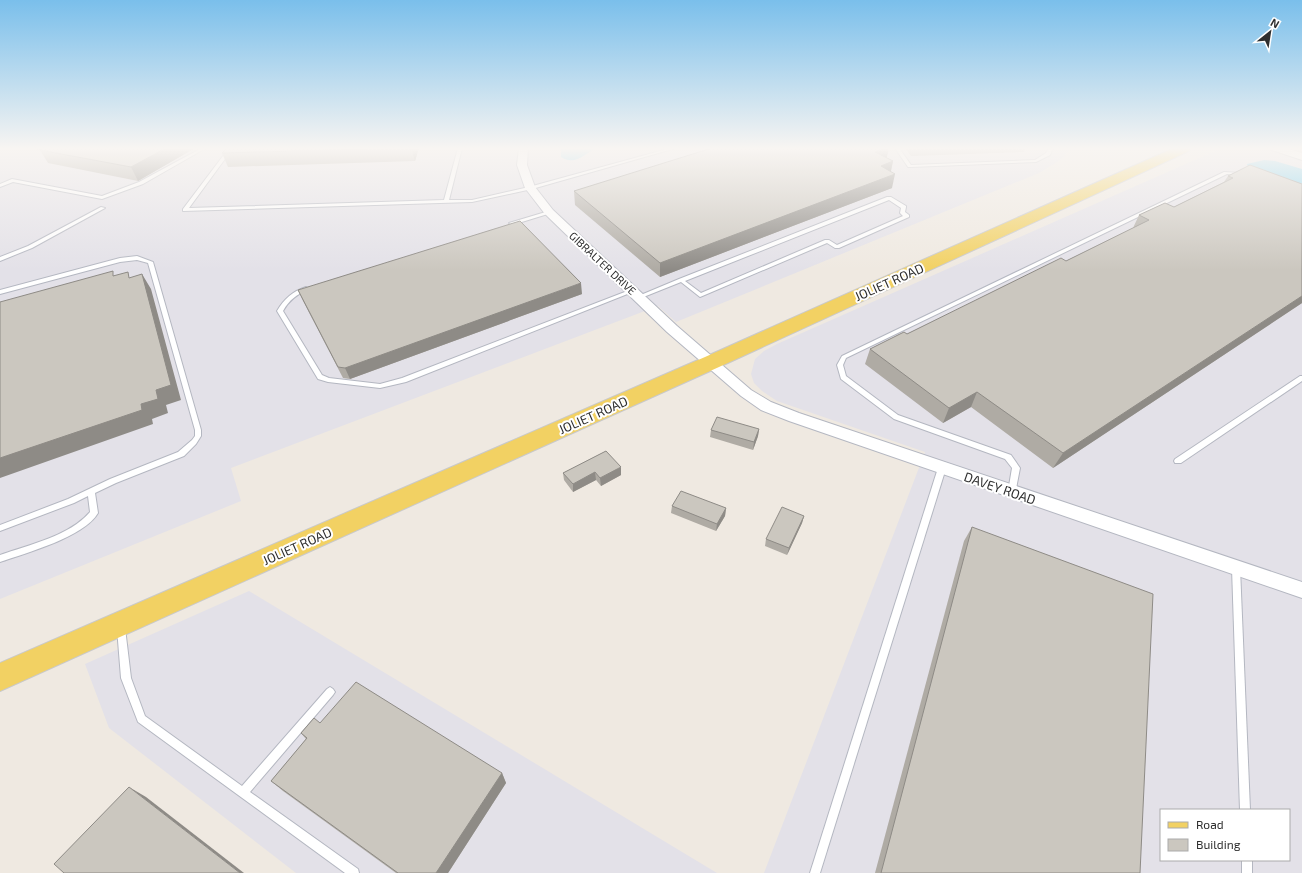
<svg xmlns="http://www.w3.org/2000/svg" width="1302" height="873" font-family="'Exo 2',sans-serif">
  <style>
    .industrial { fill: #e3e1e8; fill-rule: evenodd }
    .water { fill: #75cff0 }
    .lines { fill: none; stroke-linecap: round; stroke-linejoin: round }
    .service-casing { stroke: #b4b7c1; stroke-width: 2 }
    .minor-casing { stroke: #b4b7c1; stroke-width: 2 }
    .tertiary-casing { stroke: #b4b7c1; stroke-width: 2 }
    .primary-casing { stroke: #c9c9c9; stroke-width: 2 }
    .service { fill: #fff; fill-rule: evenodd }
    .minor { fill: #fff; fill-rule: evenodd }
    .tertiary { fill: #fff; fill-rule: evenodd }
    .primary { fill: #f2d163; fill-rule: evenodd }
    .wall { fill: #afaba4 }
    .shaded-wall { fill: #8e8b86 }
    .building { fill: #cbc7bf; stroke: #8e8b86 }
    .labels { text-anchor: middle; dominant-baseline: central; stroke-width: 4; stroke-linejoin: round; paint-order: stroke }
    .far-street-label { font-size: 11px; fill: #2e2e2e; stroke: #fff }
    .street-label { font-size: 13px; fill: #2e2e2e; stroke: #fff }
  </style>
  <rect width="100%" height="100%" fill="#efe9e1"/>
  <g class="industrial">
    <polygon points="0,148 1072,148 1059,161 1039,173 676,322 658,306 231,468 241,501 0,599"/>
    <path d="M1222,148h43l37,12v713h-538l161,-421 -148,-51 -15,-10 -8,-8 -3,-9 4,-15 9,-8 13,-7zM1161,810h128v50h-128z"/>
    <polygon points="249,591 717,873 296,873 109,728 85,664"/>
  </g>
  <g class="water">
    <path d="M561,148h35c-11,6 -21,18 -35,9z"/>
    <polygon points="1264,160 1275,161 1302,169 1302,184 1248,167 1247,164"/>
  </g>
  <g class="lines">
    <defs>
      <g id="service">
        <polygon points="202,148 206,148 143,184 102,199 13,182 0,187 0,184 12,179 102,196 139,182"/>
        <polygon points="229,148 233,148 189,208 444,200 458,148 462,148 449,200 472,200 529,187 671,148 676,148 532,189 472,202 183,211 183,209"/>
        <polygon points="895,148 899,148 911,165 1035,160 1046,153 1049,148 1053,148 1050,155 1036,162 910,167 908,167"/>
        <polygon points="1224,172 1241,173 1243,174 1241,175 1227,174 846,358 843,365 846,376 898,415 1011,455 1020,468 1015,494 1009,494 1008,492 1012,468 1005,459 894,419 841,379 837,365 842,356"/>
        <path d="M887,197h4l15,9v1l-1,5 4,3v2l-70,31h-4l-8,-5 -127,54 -19,-15 -40,16 -2,1 -3,-2 43,-18zM889,200l12,8 -1,5 3,3 -66,29 -8,-5h-4l-124,53 -16,-12z"/>
        <polygon points="101,207 105,208 32,248 0,261 0,257 28,246"/>
        <polygon points="549,211 551,212 551,213 512,225 509,223"/>
        <path d="M137,256l16,6 48,168v6l-5,8 -12,12 -68,27 -21,10 3,20c-14,24 -72,40 -98,49v-7c28,-10 70,-19 90,-43l-2,-16 -14,7 -74,28v-6l68,-26 42,-20 68,-27 14,-12 3,-4v-6l-47,-167 -11,-3 -17,2 -120,32v-4l120,-32z"/>
        <path d="M306,287l3,2 -1,1c-11,4 -19,10 -25,21l39,64 7,3 51,6 22,-6 228,-88 2,-1 3,2 -229,91 -26,6 -52,-6 -10,-3 -41,-68c7,-12 16,-20 29,-24z"/>
        <polygon points="1300,376 1302,376 1302,381 1181,463 1175,463 1174,461 1175,459"/>
        <polygon points="942,465 945,466 946,468 820,873 810,873 938,468 939,466"/>
        <polygon points="1236,564 1239,566 1240,568 1250,810 1240,810 1232,568 1233,566"/>
        <polygon points="121,624 124,625 125,628 131,678 145,716 242,786 327,689 330,687 333,689 335,692 333,695 250,792 358,869 359,873 345,873 138,722 121,678 117,628 118,625"/>
        <rect x="1242" y="860" width="10" height="13"/>
      </g>
      <polygon id="minor" points="519,148 528,148 527,165 535,187 553,210 677,326 751,390 771,402 799,413 1302,582 1302,598 789,421 761,410 741,396 667,332 545,214 525,188 517,165"/>
      <polygon id="tertiary" points="1270,148 1286,148 1302,153 1302,160 1272,150"/>
      <polygon id="primary" points="1174,148 1191,148 1189,151 719,367 0,691 0,663 705,357"/>
    </defs>
    <use href="#service" class="service-casing"/>
    <use href="#minor" class="minor-casing"/>
    <use href="#tertiary" class="tertiary-casing"/>
    <use href="#primary" class="primary-casing"/>
    <use href="#service" class="service"/>
    <use href="#minor" class="minor"/>
    <use href="#tertiary" class="tertiary"/>
    <use href="#primary" class="primary"/>
  </g>
  <g class="wall">
    <polygon points="30,148 195,148 138,181 48,163 40,150 41,150"/>
    <polygon points="419,148 415,161 228,167 222,153"/>
    <polygon points="905,148 1031,148 1030,149 1025,149 1024,152 911,156"/>
    <polygon points="886,158 893,161 891,171 892,188 660,277 575,205 574,191"/>
    <polygon points="1228,176 1302,184 1302,303 1053,468 971,407 943,423 865,364 870,349 907,334 1066,261 1133,228 1139,215 1174,207 1224,182"/>
    <polygon points="298,290 582,294 350,379 343,378 303,301"/>
    <polygon points="759,429 758,436 753,450 710,437 711,430"/>
    <polygon points="606,451 621,475 601,486 596,480 573,492 564,480 563,473"/>
    <polygon points="672,506 726,508 725,516 716,531 671,513"/>
    <polygon points="804,516 802,523 787,555 765,546 766,539"/>
    <polygon points="972,527 1140,873 875,873 964,541"/>
    <polygon points="320,723 502,773 506,783 448,873 396,873 283,791 271,781 306,739 301,733"/>
  </g>
  <g class="shaded-wall">
    <polygon points="166,148 195,148 138,181 131,167"/>
    <polygon points="411,148 419,148 415,161"/>
    <polygon points="889,148 886,161 875,152"/>
    <polygon points="893,161 890,175 881,166"/>
    <polygon points="895,174 892,188 660,277 660,263"/>
    <polygon points="142,274 151,289 181,400 166,405 168,413 152,419 153,424 0,478 0,458 141,404 156,390"/>
    <polygon points="581,283 582,294 350,379 345,368"/>
    <polygon points="1302,296 1302,303 1053,468 1063,453"/>
    <polygon points="977,392 971,407 943,423 949,408"/>
    <polygon points="759,429 758,436 753,450 754,442"/>
    <polygon points="621,467 621,475 601,486 600,478"/>
    <polygon points="595,472 596,480 573,492 573,484"/>
    <polygon points="726,508 725,516 716,531 717,524"/>
    <polygon points="804,516 802,523 787,555 789,548"/>
    <polygon points="502,773 506,783 448,873 436,873"/>
    <polygon points="129,787 146,797 244,873 240,873"/>
  </g>
  <g class="building">
    <polygon points="45,148 166,148 131,167 40,150"/>
    <polygon points="227,148 410,148 222,153"/>
    <polygon points="712,148 888,148 875,152 893,161 881,166 895,174 660,263 574,191"/>
    <polygon points="1250,165 1302,184 1302,296 1063,453 977,392 949,408 870,349 904,332 907,334 1061,258 1066,261 1149,220 1139,215 1165,203 1174,207 1233,178 1228,176"/>
    <polygon points="520,221 581,283 345,368 338,367 298,290"/>
    <polygon points="113,271 113,276 128,272 129,278 142,274 171,385 156,390 158,399 141,404 142,410 0,458 0,302"/>
    <polygon points="717,417 759,429 754,442 711,430"/>
    <polygon points="606,451 621,467 600,478 595,472 573,484 563,473"/>
    <polygon points="681,491 726,508 717,524 672,506"/>
    <polygon points="782,507 804,516 789,548 766,539"/>
    <polygon points="972,527 1153,594 1140,873 881,873"/>
    <polygon points="356,682 502,773 436,873 398,873 271,781 307,738 301,733 314,718 320,723"/>
    <polygon points="129,787 240,873 64,873 54,864"/>
  </g>
  <linearGradient id="sky" x2="0" y2="1"><stop stop-color="#7abfeb"/><stop offset="0.55" stop-color="#f8f5f2"/><stop offset="1" stop-color="#f8f5f2" stop-opacity="0"/></linearGradient>
  <rect width="1302" height="270" fill="url(#sky)"/>
  <g class="labels">
    <g class="far-street-label">
      <text transform="translate(603 263) rotate(43)">GIBRALTER DRIVE</text>
    </g>
    <g class="street-label">
      <text transform="translate(889 282) rotate(-24)">JOLIET ROAD</text>
      <text transform="translate(593 415) rotate(-24)">JOLIET ROAD</text>
      <text transform="translate(1000 488) rotate(19)">DAVEY ROAD</text>
      <text transform="translate(297 546) rotate(-24)">JOLIET ROAD</text>
    </g>
  </g>
  <rect x="1160" y="809" width="130" height="52" fill="#ffffff" stroke="#ababab"/>
  <rect x="1168" y="822" width="20" height="6" fill="#f2d163" stroke="#ababab"/>
  <text x="1196" y="829" font-size="12" fill="#2e2e2e">Road</text>
  <rect x="1168" y="839" width="20" height="12" fill="#cbc7bf" stroke="#ababab"/>
  <text x="1196" y="849" font-size="12" fill="#2e2e2e">Building</text>
  <g transform="translate(1270 32) rotate(30)" stroke="#ffffff" stroke-width="3" paint-order="stroke">
  <path d="M0-3L7 15L0 10L-7 15Z" fill="#2e2e2e"/>
  <text y="-6" font-size="11" font-weight="bold" text-anchor="middle" fill="#2e2e2e">N</text>
  </g>
</svg>
